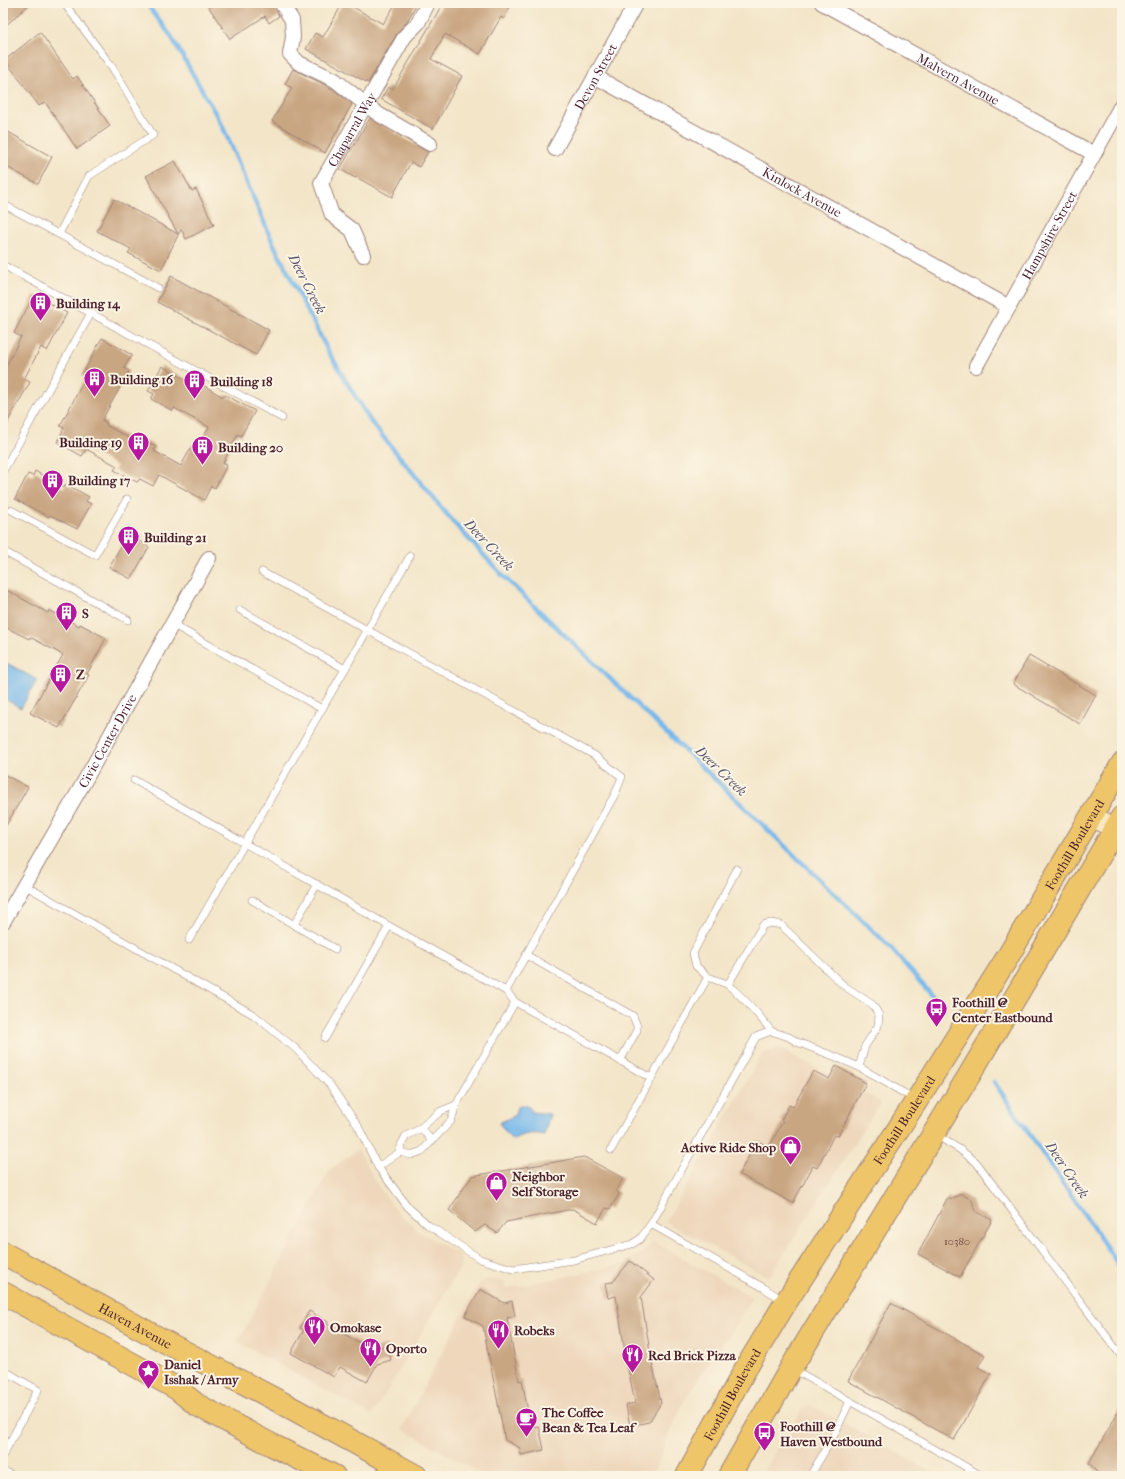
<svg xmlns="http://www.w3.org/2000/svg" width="1125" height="1479" font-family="'IM FELL French Canon',serif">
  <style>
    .built { fill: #eed7bb }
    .water { fill: #76b8eb; stroke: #606c8b }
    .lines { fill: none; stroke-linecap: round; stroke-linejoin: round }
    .stream { stroke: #76b8eb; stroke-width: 4.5 }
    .building { fill: #c9a682 }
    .lane-casing { stroke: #9e827a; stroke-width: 8 }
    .street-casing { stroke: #9e827a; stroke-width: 16 }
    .secondary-casing { stroke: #9e827a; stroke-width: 22 }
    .primary-casing { stroke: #9e827a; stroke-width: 24 }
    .lane { stroke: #fff; stroke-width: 7 }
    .street { stroke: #fff; stroke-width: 14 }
    .secondary { stroke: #f8e8c3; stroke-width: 20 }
    .primary { stroke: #eec569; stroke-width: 22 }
    .labels { text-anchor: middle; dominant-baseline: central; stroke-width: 4; stroke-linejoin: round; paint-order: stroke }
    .number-label { font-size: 11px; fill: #6a4141 }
    .street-label { font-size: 13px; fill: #4a1f2b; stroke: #fcf5e5 }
    .poi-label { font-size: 13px; font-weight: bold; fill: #4a1f2b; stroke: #fcf5e5; text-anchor: start }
    .water-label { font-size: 14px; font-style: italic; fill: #59556e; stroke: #fcf5e5 }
  </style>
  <rect width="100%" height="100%" fill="#fcf5e5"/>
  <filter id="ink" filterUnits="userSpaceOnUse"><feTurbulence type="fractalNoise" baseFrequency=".025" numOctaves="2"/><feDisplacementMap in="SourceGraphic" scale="8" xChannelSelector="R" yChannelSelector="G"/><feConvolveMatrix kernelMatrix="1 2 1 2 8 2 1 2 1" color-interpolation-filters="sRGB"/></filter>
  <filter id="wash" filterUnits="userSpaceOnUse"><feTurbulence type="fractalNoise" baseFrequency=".012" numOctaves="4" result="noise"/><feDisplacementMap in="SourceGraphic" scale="16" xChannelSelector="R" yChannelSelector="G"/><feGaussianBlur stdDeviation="0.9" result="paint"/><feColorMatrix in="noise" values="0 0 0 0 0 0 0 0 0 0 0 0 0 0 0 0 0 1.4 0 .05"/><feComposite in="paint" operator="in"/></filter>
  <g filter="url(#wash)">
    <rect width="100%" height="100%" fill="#f3e5c8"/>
    <g class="built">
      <polygon points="777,1047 881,1102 769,1277 666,1222 762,1054"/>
      <polygon points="358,1150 381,1190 399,1214 419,1232 459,1255 462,1264 372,1416 238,1342 330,1169"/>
      <polygon points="653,1242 752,1297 733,1330 699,1376 684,1401 671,1429 659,1461 651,1476 485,1476 402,1429 475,1290 480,1283 487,1279 504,1281 506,1289 619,1265 638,1256"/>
      <polygon points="810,1405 940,1476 761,1476 780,1443 787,1439 803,1408"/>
    </g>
    <g class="water">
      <polygon points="3,661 37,680 21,708 3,698"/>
      <path d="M521,1105c6,0 9,2 11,7l18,2 -6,21c-14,-3 -20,-1 -32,5l-13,-17 15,-7 3,-8z"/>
    </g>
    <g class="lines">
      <g class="stream">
        <polyline points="146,3 171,36 222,125 272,241 328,351 371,422 454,523 504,577 888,945 943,1008"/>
        <polyline points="994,1082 1122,1270"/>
      </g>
    </g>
    <g id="blocks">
      <g class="building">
        <polygon points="3,3 31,3 3,28"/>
        <polygon points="206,3 273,3 279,16 269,23 265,16 230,39"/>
        <polygon points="343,3 346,3 383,24 396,3 417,3 406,23 398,32 368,83 306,49 315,33 323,37"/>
        <polygon points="443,3 512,3 504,19 501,17 480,54 445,34 431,59 462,76 433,129 381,99 388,87 393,89"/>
        <polygon points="40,32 73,79 77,76 110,126 77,149 45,102 39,106 5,60"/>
        <polygon points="293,69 333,89 352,104 325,153 272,121 292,88 285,84"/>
        <polygon points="370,118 428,152 419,167 411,162 392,197 356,177 355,178 340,169"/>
        <polygon points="3,129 52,157 38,184 3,165"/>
        <polygon points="175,161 192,191 196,189 214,225 186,239 181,229 161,270 128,253 131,249 97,231 114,199 178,234 146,176"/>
        <polygon points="171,276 269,330 256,355 157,302"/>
        <polygon points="34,295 67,313 47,351 41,347 24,379 30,382 3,430 3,372 21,337 14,333"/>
        <polygon points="102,338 132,355 124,368 129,371 102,420 107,423 106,425 131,439 134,434 156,447 154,451 181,466 192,446 197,448 209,427 174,408 173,411 151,399 154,394 148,391 162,366 192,383 194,380 223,397 225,395 255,411 241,436 238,434 223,463 227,465 215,488 211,486 204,500 159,475 153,486 140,479 137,482 114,470 117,466 86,449 82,456 57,442 64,428 60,426 86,377 82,375"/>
        <polygon points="35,471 64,488 66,484 89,497 86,501 91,504 77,529 50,515 49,517 15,499 28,474 33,476"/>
        <polygon points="128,534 149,547 131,579 109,567"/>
        <polygon points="3,588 48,613 49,610 79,626 80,624 106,638 87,674 89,675 59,728 30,713 63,655 30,637 29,639 3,626"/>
        <polygon points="1029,656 1096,695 1080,724 1013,684"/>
        <polygon points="3,774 28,787 3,831"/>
        <polygon points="836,1066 866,1083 838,1136 834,1135 817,1168 813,1166 793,1203 739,1174 757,1141 769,1147 783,1121 781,1120 789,1105 793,1107 813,1071 829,1079"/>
        <polygon points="584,1157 623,1178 616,1190 619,1194 610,1209 606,1208 597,1223 573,1209 506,1222 497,1233 485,1225 475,1232 449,1210 472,1176"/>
        <polygon points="961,1194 972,1200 975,1211 992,1220 960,1277 918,1254 948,1197 951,1199"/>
        <polygon points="630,1261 654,1280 641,1297 651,1358 661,1403 649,1422 630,1426 626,1405 635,1403 627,1363 616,1296 608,1298 605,1283 613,1282"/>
        <polygon points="480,1289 504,1303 512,1301 515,1316 507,1318 519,1381 522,1380 531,1427 539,1426 544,1450 521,1455 520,1448 505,1440 483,1326 465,1316"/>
        <polygon points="891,1303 985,1355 978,1367 991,1374 954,1440 848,1381"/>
        <polygon points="309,1311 328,1322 327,1324 372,1350 387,1345 391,1360 377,1364 367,1382 340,1367 334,1377 291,1353 304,1330 300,1328"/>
        <polygon points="1122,1405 1122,1476 1100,1476 1089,1463"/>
      </g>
    </g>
  </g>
  <g filter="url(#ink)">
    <use href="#blocks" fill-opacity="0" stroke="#9e827a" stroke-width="1"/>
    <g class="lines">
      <defs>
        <g id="lane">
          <polyline points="3,204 158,288"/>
          <polyline points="59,234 89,176 153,135 112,67 64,3"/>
          <polyline points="3,265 282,418"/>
          <polyline points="3,471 91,313"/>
          <polyline points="11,510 95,555 127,499"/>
          <polyline points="3,551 128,620"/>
          <polyline points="262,572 594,755 622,777 615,794 506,991"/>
          <polyline points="240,610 345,669"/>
          <polyline points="172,624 322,709"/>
          <polyline points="134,780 389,926 506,991 515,1002 651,1078"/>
          <polyline points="737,869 693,953 696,966 708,977 727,984 730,981 763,925 771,923 781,925 843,985 873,1005 879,1015 878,1026 865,1046 859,1067"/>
          <polyline points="24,885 254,1015 296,1049 330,1085 358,1126 378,1167 408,1207 428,1225 480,1259 513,1269 574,1260 632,1244 640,1239 651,1224 756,1037 771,1031 789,1037 797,1042 836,1057 859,1067 916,1100"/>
          <polyline points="252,900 335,949"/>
          <polyline points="294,925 317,884"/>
          <polyline points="189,940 410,556"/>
          <polyline points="526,955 633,1016 637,1026 637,1030 620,1061"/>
          <path d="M727,984c18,15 30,28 44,47"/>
          <polyline points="325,1038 389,926"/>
          <polyline points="421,1128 432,1141"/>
          <polyline points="936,1135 959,1149 976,1162 1122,1357"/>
          <polyline points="611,1150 708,977"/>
          <polyline points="400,1152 401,1145 406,1136 418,1130 441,1111 456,1105"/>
          <polyline points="378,1167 400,1152 411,1155 422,1151 451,1121 456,1105 515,1002"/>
          <polyline points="651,1224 764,1288 784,1301"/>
          <polyline points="793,1369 982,1476"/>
          <polyline points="3,1370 38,1390 3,1455"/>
          <polyline points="3,1471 14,1476"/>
          <polyline points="810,1476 833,1437 850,1401"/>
          <polyline points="966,1476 970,1469"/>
        </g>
        <g id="street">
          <polyline points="281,3 292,20 293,37 290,54 299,63 335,80 378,114 430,144"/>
          <path id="s1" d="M822,3l272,151"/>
          <path id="s2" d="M596,77l413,230"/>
          <path id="s3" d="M555,149l81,-146"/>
          <path id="s4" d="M363,255l-11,-25 -20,-15 -11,-32 84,-147 13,-13 10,-20"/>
          <path id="s5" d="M976,366l146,-262"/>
          <path id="s6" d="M3,922l81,-140 125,-224"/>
        </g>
        <polyline id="secondary" points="1092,816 1122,833"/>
        <g id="primary">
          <path id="s7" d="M3,1253l170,93 113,59 130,71"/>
          <polyline points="3,1293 176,1388 197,1405 272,1445 334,1476"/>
          <path id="s8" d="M687,1476l59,-108 40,-66 131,-202 90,-142 115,-194"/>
          <polyline points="729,1476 791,1368 970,1074 1122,817"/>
        </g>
      </defs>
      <use href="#lane" class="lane-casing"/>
      <use href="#street" class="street-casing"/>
      <use href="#secondary" class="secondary-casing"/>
      <use href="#primary" class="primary-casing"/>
      <use href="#lane" class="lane"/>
      <use href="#street" class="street"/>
      <use href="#secondary" class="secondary"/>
      <use href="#primary" class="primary"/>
    </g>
  </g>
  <defs>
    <symbol id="building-pin" viewBox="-11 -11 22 30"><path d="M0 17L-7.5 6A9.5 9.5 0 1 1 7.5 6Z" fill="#b5179e" stroke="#fcf5e5"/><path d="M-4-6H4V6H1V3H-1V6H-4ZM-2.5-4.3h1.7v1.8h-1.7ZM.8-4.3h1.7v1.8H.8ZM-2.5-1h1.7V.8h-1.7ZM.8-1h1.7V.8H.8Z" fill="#fff"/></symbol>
    <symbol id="bus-pin" viewBox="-11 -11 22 30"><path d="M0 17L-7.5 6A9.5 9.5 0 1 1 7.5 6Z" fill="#b5179e" stroke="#fcf5e5"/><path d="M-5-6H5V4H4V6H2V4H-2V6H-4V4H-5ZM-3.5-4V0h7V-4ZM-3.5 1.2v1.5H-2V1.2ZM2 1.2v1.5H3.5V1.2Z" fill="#fff"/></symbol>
    <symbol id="shop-pin" viewBox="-11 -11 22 30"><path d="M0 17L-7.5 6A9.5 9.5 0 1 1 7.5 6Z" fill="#b5179e" stroke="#fcf5e5"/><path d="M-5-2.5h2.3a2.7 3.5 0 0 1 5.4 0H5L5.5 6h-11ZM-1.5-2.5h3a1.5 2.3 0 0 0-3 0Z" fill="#fff"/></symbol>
    <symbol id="restaurant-pin" viewBox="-11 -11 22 30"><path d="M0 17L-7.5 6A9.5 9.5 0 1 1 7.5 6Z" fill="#b5179e" stroke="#fcf5e5"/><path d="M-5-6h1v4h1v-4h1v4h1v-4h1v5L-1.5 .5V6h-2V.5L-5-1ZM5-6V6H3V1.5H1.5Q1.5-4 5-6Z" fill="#fff"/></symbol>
    <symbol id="sight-pin" viewBox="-11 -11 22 30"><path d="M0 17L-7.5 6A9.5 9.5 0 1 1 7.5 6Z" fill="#b5179e" stroke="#fcf5e5"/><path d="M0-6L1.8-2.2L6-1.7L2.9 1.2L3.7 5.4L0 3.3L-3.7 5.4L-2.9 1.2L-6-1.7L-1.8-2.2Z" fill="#fff"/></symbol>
    <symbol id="cafe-pin" viewBox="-11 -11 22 30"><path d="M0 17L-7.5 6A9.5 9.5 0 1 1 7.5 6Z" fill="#b5179e" stroke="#fcf5e5"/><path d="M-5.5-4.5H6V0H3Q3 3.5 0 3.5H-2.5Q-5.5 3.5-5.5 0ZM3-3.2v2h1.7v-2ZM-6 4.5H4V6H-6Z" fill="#fff"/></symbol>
  </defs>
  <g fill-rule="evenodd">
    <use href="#building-pin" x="28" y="290" width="25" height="34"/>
    <use href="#building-pin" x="82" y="366" width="25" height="34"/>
    <use href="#building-pin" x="182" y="368" width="25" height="34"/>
    <use href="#building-pin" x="126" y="430" width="25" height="34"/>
    <use href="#building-pin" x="190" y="434" width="25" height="34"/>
    <use href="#building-pin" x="40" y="468" width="25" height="34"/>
    <use href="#building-pin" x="116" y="524" width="25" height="34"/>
    <use href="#building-pin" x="54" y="600" width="25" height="34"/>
    <use href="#building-pin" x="48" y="662" width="25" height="34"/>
    <use href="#bus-pin" x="924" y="996" width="25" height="34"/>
    <use href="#shop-pin" x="778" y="1134" width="25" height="34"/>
    <use href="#shop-pin" x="484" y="1170" width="25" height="34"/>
    <use href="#restaurant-pin" x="302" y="1314" width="25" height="34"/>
    <use href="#restaurant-pin" x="486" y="1318" width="25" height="34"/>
    <use href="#restaurant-pin" x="358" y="1336" width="25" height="34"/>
    <use href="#restaurant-pin" x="620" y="1342" width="25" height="34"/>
    <use href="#sight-pin" x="136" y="1358" width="25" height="34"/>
    <use href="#cafe-pin" x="514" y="1406" width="25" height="34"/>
    <use href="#bus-pin" x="752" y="1420" width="25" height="34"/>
  </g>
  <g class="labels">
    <g class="number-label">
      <text x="957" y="1241">10380</text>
    </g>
    <g class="street-label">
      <text stroke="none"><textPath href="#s3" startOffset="83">Devon Street</textPath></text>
      <text stroke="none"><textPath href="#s1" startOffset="156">Malvern Avenue</textPath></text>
      <text stroke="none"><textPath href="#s4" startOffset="148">Chaparral Way</textPath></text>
      <text stroke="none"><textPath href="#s2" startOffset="236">Kinlock Avenue</textPath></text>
      <text stroke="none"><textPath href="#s5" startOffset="150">Hampshire Street</textPath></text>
      <text stroke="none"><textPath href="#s6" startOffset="209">Civic Center Drive</textPath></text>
      <text stroke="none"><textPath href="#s8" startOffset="741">Foothill Boulevard</textPath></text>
      <text stroke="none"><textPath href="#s8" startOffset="417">Foothill Boulevard</textPath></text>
      <text stroke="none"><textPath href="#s7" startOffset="151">Haven Avenue</textPath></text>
      <text stroke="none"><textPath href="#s8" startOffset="93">Foothill Boulevard</textPath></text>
    </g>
    <g class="poi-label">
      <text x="56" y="303">Building 14</text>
      <text x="110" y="379">Building 16</text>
      <text x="210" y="381">Building 18</text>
      <text x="122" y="442" text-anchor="end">Building 19</text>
      <text x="218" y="447">Building 20</text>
      <text x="68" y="480">Building 17</text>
      <text x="144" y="537">Building 21</text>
      <text x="82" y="613">S</text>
      <text x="76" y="674">Z</text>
      <text x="952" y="1002">Foothill @<tspan x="952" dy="15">Center Eastbound</tspan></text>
      <text x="776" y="1147" text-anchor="end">Active Ride Shop</text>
      <text x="512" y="1176">Neighbor<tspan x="512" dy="15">Self Storage</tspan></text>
      <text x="330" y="1327">Omokase</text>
      <text x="514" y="1330">Robeks</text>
      <text x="386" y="1348">Oporto</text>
      <text x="648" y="1355">Red Brick Pizza</text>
      <text x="164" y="1364">Daniel<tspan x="164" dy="15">Isshak / Army</tspan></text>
      <text x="542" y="1412">The Coffee<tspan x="542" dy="15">Bean &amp; Tea Leaf</tspan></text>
      <text x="780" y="1426">Foothill @<tspan x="780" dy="15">Haven Westbound</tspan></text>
    </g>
    <g class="water-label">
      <text transform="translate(307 284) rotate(63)">Deer Creek</text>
      <text transform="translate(489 545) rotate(47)">Deer Creek</text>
      <text transform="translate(721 771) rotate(44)">Deer Creek</text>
      <text transform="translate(1067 1170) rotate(56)">Deer Creek</text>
    </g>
  </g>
  <rect width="1125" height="1479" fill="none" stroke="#fcf5e5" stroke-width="16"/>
</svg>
